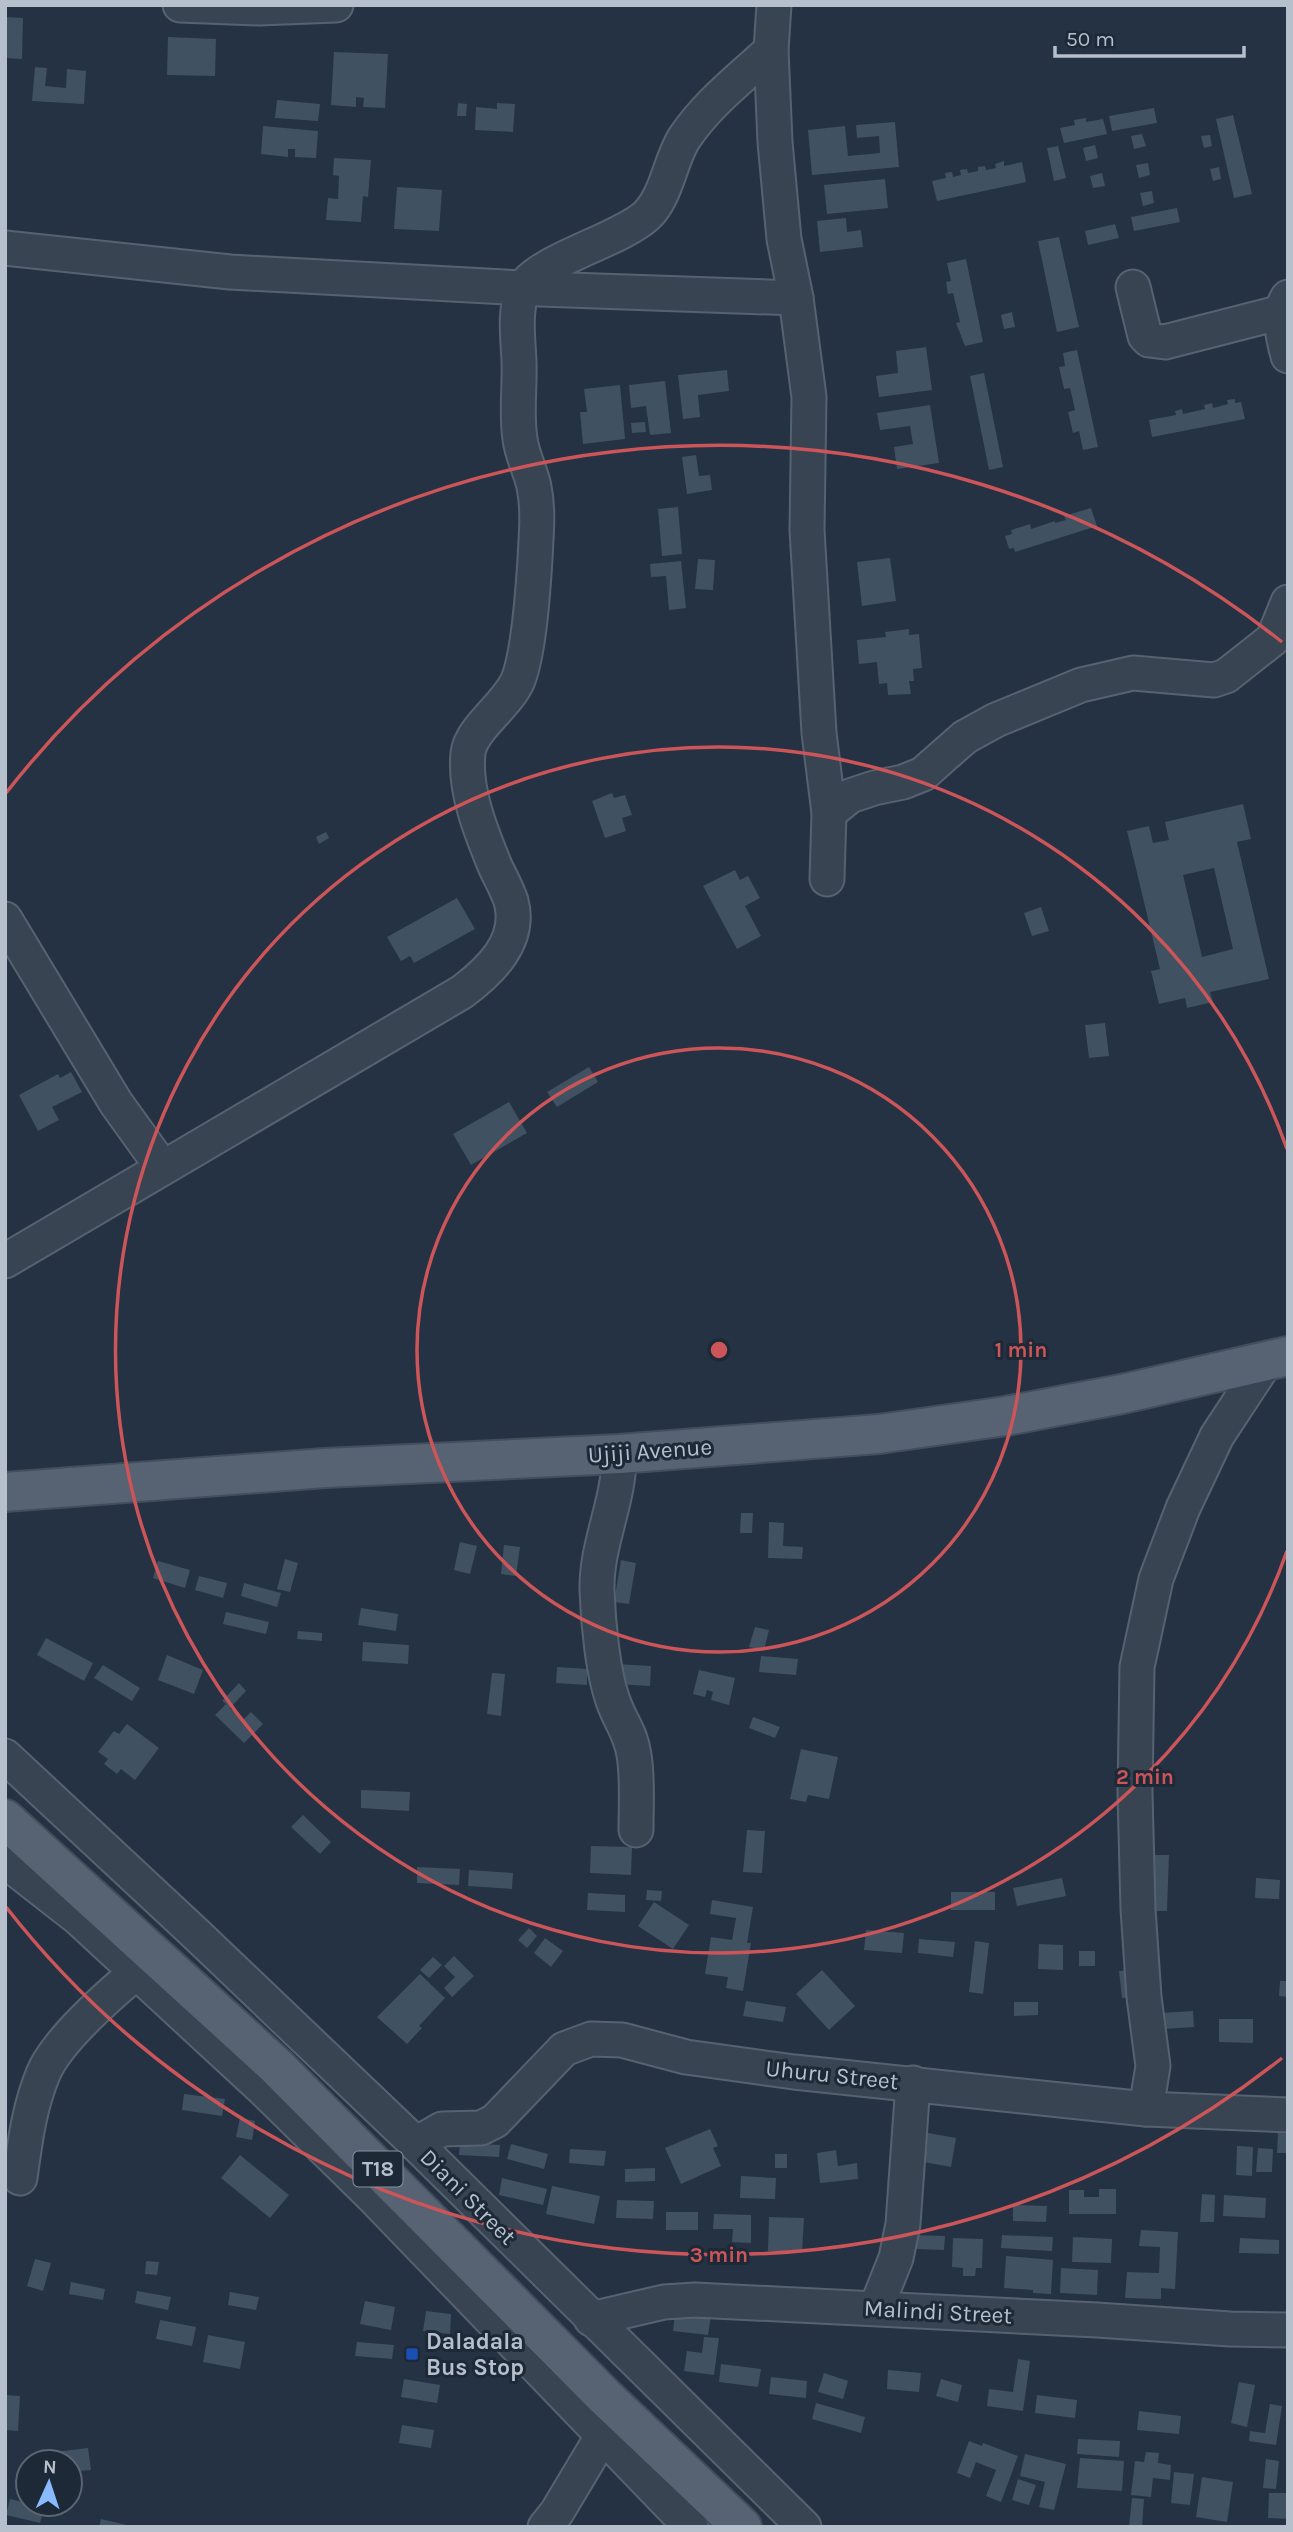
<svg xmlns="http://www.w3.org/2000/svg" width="1293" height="2532" font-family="Karla,sans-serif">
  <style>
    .building { fill: #405162; fill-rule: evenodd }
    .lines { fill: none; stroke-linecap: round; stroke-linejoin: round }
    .minor-casing { stroke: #576270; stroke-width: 37 }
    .major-casing { stroke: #434d5c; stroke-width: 42 }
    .minor { stroke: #394452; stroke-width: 33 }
    .major { stroke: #576372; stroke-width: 38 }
    .ring { fill: none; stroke: #cc5559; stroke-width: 3.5 }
    .transit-dot { fill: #1a4fb4; stroke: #1e2938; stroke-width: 2.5 }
    .labels { text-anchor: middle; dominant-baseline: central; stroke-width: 6; stroke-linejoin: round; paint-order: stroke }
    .shield { fill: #1e2938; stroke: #8892a0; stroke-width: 2 }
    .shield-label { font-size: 21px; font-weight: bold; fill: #b6bfcc }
    .street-label { font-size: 23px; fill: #b6bfcc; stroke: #1e2938 }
    .poi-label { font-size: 23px; font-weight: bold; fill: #b6bfcc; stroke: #1e2938; text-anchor: start }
    .centre { fill: #cc5559; stroke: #1e2938; stroke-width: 3.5 }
    .ring-label { font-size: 21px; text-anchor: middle; font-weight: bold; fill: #cc5559; stroke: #1e2938; stroke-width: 6; stroke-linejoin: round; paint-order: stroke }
  </style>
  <rect width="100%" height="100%" fill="#243243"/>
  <g class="building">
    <polygon points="5,17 23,18 22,59 5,58"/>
    <polygon points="168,37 216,39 215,76 167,75"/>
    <polygon points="334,52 388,54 385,108 363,107 364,98 356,97 356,107 331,105"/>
    <polygon points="35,67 47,68 45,86 66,88 67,69 86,71 84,104 32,101"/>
    <polygon points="277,100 320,104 318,121 275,118"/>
    <polygon points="458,103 467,104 466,116 457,116"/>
    <polygon points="497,103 515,104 513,132 475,130 476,107 497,109"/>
    <polygon points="1154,108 1157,123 1112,131 1109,116"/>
    <polygon points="1233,115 1252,194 1234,198 1216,119"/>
    <polygon points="1086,118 1086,122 1103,119 1107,134 1064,143 1060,128 1075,125 1074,120"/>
    <polygon points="895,122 899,167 812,175 808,130 845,126 848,156 880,153 879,136 857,138 856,125"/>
    <polygon points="263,126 318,131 316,158 295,157 295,149 288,149 288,157 261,154"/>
    <polygon points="1142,134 1146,146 1134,149 1131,136"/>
    <polygon points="1210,135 1212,146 1204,148 1201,136"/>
    <polygon points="1095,145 1098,158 1086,161 1083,148"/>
    <polygon points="1058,146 1066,178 1054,181 1047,148"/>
    <polygon points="334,158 371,160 368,197 363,196 361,222 326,220 328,198 338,199 339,176 333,175"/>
    <polygon points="1004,161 1004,166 1022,162 1026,182 937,201 932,181 946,178 945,173 952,172 953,177 961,175 960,170 967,169 968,173 978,171 978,167 985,166 986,170 996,168 995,164"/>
    <polygon points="1148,163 1150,175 1139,178 1136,165"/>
    <polygon points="1219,167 1221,179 1213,181 1210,169"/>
    <polygon points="1102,173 1105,186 1093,188 1090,176"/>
    <polygon points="885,179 888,208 827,214 824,185"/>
    <polygon points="397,187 442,190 439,231 394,229"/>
    <polygon points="1152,191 1154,203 1143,206 1140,193"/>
    <polygon points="1177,208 1180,222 1134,231 1131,217"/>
    <polygon points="846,218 847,232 861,230 863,247 820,252 817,221"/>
    <polygon points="1115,224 1119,238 1088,245 1085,231"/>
    <polygon points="1059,237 1079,327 1057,332 1038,241"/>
    <polygon points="966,259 983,342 965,346 956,323 960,322 953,293 948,294 946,282 951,281 947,263"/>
    <polygon points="1012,312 1015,327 1004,329 1001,315"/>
    <polygon points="926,347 932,390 879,397 876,376 898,373 896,351"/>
    <polygon points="1077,350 1098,447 1083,450 1079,431 1073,433 1068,412 1075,410 1070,388 1064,389 1059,367 1065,366 1063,353"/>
    <polygon points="727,370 729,391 698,395 700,417 683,419 678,375"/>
    <polygon points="984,373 1003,467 989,470 970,376"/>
    <polygon points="665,381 671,433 650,435 646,406 631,408 629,385"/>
    <polygon points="620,385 625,439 583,444 580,412 587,412 584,389"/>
    <polygon points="1235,399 1235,403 1241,402 1245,419 1152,437 1149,420 1176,415 1175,411 1182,409 1183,414 1205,409 1204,405 1212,403 1213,408 1228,404 1227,400"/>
    <polygon points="930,405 939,463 897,469 894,447 913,444 910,426 880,430 877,413"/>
    <polygon points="645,422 646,432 632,433 631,423"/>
    <polygon points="696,455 699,476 710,475 712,490 687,494 682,457"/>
    <polygon points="678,507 682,554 662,556 658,509"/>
    <polygon points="1091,508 1097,526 1015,552 1014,548 1009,549 1005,536 1012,534 1011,530 1030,524 1031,529 1055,521 1055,523 1066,520 1064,516"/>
    <polygon points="890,558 896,601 862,606 857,562"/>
    <polygon points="698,559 715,560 713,590 695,589"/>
    <polygon points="681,561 686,608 669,610 666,576 651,577 650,564"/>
    <polygon points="909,629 909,635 919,634 922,668 913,669 914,681 909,681 911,694 888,695 887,683 879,684 877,662 859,664 857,640 886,637 885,632"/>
    <polygon points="612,793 614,798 625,795 632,815 622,818 626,831 605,838 592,801"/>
    <path d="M1243,804l8,35 -14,3 32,137 -59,13 3,10 -26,6 -2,-10 -26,6 -8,-33 9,-2 -33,-138 22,-5 4,17 16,-3 -4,-18zM1214,868l19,81 -31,8 -19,-82z"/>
    <polygon points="326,832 329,838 319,844 316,837"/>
    <polygon points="735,870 740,880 748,876 760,898 745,906 761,936 737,949 703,886"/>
    <polygon points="457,898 475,929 414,963 410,956 401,961 387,937"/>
    <polygon points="1041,907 1049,931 1032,936 1024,913"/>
    <polygon points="1105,1023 1109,1056 1089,1058 1085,1025"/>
    <polygon points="589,1067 598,1082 557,1107 547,1092"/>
    <polygon points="71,1072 82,1092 52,1107 59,1120 38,1131 19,1095 58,1074 60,1078"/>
    <polygon points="509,1102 527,1133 471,1165 453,1134"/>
    <polygon points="741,1513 753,1513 752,1533 740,1533"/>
    <polygon points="769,1522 784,1523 783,1546 803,1547 802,1559 768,1558"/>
    <polygon points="460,1542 477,1546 470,1574 454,1570"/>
    <polygon points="504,1545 520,1547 516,1576 501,1574"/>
    <polygon points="285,1559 298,1563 290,1592 277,1589"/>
    <polygon points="621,1560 636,1563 629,1604 614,1602"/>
    <polygon points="158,1561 190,1570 185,1588 153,1578"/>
    <polygon points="199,1576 227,1583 223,1598 195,1590"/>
    <polygon points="244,1583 281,1593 277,1607 241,1596"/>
    <polygon points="361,1608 398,1614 396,1631 358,1625"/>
    <polygon points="226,1612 269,1622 266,1634 223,1624"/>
    <polygon points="755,1627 769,1630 764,1650 749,1647"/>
    <polygon points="298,1631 322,1633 322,1641 297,1639"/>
    <polygon points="46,1638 93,1663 84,1681 37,1655"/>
    <polygon points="363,1642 409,1645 408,1664 362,1661"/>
    <polygon points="167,1655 203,1670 194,1694 158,1680"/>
    <polygon points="761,1656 798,1659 796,1675 759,1672"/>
    <polygon points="615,1664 651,1666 650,1686 614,1684"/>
    <polygon points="103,1665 140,1688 132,1701 94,1678"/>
    <polygon points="557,1667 587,1669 587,1685 556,1683"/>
    <polygon points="699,1670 735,1678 729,1705 711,1700 713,1692 707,1690 705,1697 693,1694"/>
    <polygon points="492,1673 505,1674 501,1716 487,1714"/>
    <polygon points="239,1683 246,1691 230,1708 243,1720 251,1712 263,1724 244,1743 215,1715 226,1704 222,1701"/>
    <polygon points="753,1717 780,1727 775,1738 749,1728"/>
    <polygon points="127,1724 159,1748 135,1780 121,1769 117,1774 104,1764 108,1759 98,1752 114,1731 119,1734"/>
    <polygon points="801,1749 838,1757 829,1799 808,1795 806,1802 790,1799"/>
    <polygon points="361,1790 410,1792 409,1811 361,1808"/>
    <polygon points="303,1815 331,1842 320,1854 291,1827"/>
    <polygon points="747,1830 765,1831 762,1873 743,1872"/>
    <polygon points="591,1846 632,1847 631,1875 590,1873"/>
    <polygon points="1155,1855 1169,1855 1167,1911 1154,1911"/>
    <polygon points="417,1867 460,1869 459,1885 417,1883"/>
    <polygon points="469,1870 513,1873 512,1889 468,1886"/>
    <polygon points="1062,1878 1066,1896 1017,1906 1013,1888"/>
    <polygon points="1256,1878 1280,1880 1279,1899 1255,1898"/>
    <polygon points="647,1890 662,1891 661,1901 646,1900"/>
    <rect x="951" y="1892" width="44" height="18"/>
    <polygon points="588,1893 625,1895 625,1912 587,1910"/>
    <polygon points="712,1900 753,1907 747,1943 751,1943 743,1991 726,1988 728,1977 705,1974 711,1937 732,1940 736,1918 710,1914"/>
    <polygon points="654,1902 689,1925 673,1949 638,1926"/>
    <polygon points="529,1928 537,1936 527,1948 518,1940"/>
    <polygon points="866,1930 904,1933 902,1953 864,1950"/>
    <polygon points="545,1938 563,1951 551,1967 534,1953"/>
    <polygon points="919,1939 955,1942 953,1957 918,1953"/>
    <polygon points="975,1941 989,1943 983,1994 969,1992"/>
    <polygon points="1039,1944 1063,1945 1063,1970 1038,1969"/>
    <rect x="1079" y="1951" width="16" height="15"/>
    <polygon points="454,1956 474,1976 452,1997 444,1988 455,1977 444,1966"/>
    <polygon points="433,1957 442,1965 429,1978 420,1970"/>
    <polygon points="822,1970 855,2006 829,2030 796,1994"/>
    <polygon points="1131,1970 1134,1997 1122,1998 1119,1971"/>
    <polygon points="420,1974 445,1998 419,2026 422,2028 407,2044 377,2017"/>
    <polygon points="1280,1981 1288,1981 1288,1997 1279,1996"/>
    <polygon points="746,2001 786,2007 783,2022 743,2016"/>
    <polygon points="1014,2002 1038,2002 1038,2015 1014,2016"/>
    <polygon points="1193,2011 1194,2027 1163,2029 1162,2013"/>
    <polygon points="1219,2019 1253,2019 1253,2043 1219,2042"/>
    <polygon points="184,2094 225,2099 222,2116 182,2110"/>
    <polygon points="240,2118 255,2121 252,2140 236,2137"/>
    <polygon points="710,2129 718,2146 713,2148 721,2166 681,2184 665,2148"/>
    <polygon points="923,2132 956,2138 951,2167 918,2161"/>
    <polygon points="1278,2133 1288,2134 1288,2153 1277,2153"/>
    <polygon points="460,2143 500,2145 499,2157 459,2155"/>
    <polygon points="511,2144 548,2154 544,2169 507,2159"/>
    <polygon points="1237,2146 1253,2147 1252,2176 1236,2175"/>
    <polygon points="1258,2148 1273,2149 1272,2172 1256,2172"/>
    <polygon points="570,2149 606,2151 604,2166 569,2163"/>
    <polygon points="836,2150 838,2166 857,2163 858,2179 820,2183 817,2153"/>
    <rect x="775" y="2154" width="12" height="14"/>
    <polygon points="240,2155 289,2195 270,2218 221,2178"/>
    <polygon points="655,2168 655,2181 625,2182 625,2169"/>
    <polygon points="741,2176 776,2178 775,2199 740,2198"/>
    <polygon points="502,2178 547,2189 543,2205 499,2195"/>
    <polygon points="552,2186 600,2196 594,2224 546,2214"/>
    <polygon points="1099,2189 1116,2189 1116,2214 1069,2214 1069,2190 1084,2190 1084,2197 1099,2197"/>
    <polygon points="1202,2194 1215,2195 1214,2222 1200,2222"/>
    <polygon points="1224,2195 1266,2198 1265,2218 1223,2216"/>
    <polygon points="617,2200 654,2201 653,2219 616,2218"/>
    <polygon points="1013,2205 1047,2206 1046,2222 1013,2221"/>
    <rect x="666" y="2212" width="32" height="18"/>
    <polygon points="714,2214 751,2215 751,2243 732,2242 733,2229 713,2229"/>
    <polygon points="769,2217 804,2218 802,2252 768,2251"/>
    <polygon points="1141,2230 1178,2232 1175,2289 1161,2288 1161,2299 1125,2298 1127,2272 1159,2273 1160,2247 1139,2246"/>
    <polygon points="916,2235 945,2236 944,2250 916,2249"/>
    <polygon points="1002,2235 1053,2237 1052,2251 1001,2248"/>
    <polygon points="1073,2237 1112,2239 1111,2263 1072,2262"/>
    <polygon points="953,2238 983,2239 982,2268 976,2268 975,2276 963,2276 963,2268 952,2267"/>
    <polygon points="1240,2238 1279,2240 1279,2254 1239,2253"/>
    <polygon points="1006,2256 1053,2260 1051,2294 1033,2293 1033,2290 1004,2288"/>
    <polygon points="35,2259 51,2263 43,2291 27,2286"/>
    <polygon points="146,2261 159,2262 157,2275 145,2274"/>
    <polygon points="1061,2268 1098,2270 1097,2295 1060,2293"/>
    <polygon points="71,2282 105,2289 103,2300 69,2294"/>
    <polygon points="137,2291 171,2297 168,2310 135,2303"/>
    <polygon points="230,2292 259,2297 256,2310 228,2305"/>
    <polygon points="365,2301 395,2307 391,2330 360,2324"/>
    <polygon points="426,2311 451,2314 450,2334 423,2331"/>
    <polygon points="675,2312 711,2316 708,2335 673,2331"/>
    <polygon points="160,2320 196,2327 192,2346 156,2339"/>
    <polygon points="208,2335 245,2342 240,2369 203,2362"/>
    <polygon points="704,2337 719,2338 714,2375 684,2371 687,2351 702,2353"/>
    <polygon points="357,2342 394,2345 392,2359 355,2356"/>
    <polygon points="1018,2359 1030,2361 1023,2411 987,2406 989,2389 1013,2392"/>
    <polygon points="721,2364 761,2369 758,2387 719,2382"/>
    <polygon points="888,2370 921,2373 919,2392 887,2389"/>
    <polygon points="824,2373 848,2381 843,2399 818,2392"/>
    <polygon points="771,2377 807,2381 806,2398 769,2394"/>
    <polygon points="404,2379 440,2385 437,2403 401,2397"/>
    <polygon points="941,2379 962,2385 958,2402 936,2396"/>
    <polygon points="1239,2382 1255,2385 1247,2427 1231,2423"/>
    <polygon points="5,2395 20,2396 18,2431 5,2430"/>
    <polygon points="1037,2395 1077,2400 1075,2418 1035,2413"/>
    <polygon points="816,2403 865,2417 861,2433 812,2419"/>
    <polygon points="1270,2404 1282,2406 1276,2445 1249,2441 1250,2431 1265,2433"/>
    <polygon points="1139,2411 1181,2416 1179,2434 1137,2430"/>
    <polygon points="402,2425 434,2430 431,2448 399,2443"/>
    <polygon points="1078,2439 1120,2441 1119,2457 1077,2454"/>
    <polygon points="969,2441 982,2446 983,2443 1018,2456 1001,2502 986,2496 996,2470 976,2462 970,2478 957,2473"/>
    <polygon points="88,2448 91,2470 80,2471 80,2481 70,2482 70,2462 56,2462 55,2452"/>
    <polygon points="1146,2452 1159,2453 1158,2463 1171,2465 1170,2480 1153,2478 1151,2497 1131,2495 1135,2461 1144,2462"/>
    <polygon points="1025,2454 1066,2464 1054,2510 1039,2507 1045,2482 1020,2476"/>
    <polygon points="1080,2458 1124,2461 1122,2491 1077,2488"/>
    <polygon points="1266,2459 1279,2461 1276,2489 1263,2488"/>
    <polygon points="1174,2472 1194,2474 1190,2505 1171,2503"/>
    <polygon points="1202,2477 1233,2482 1227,2522 1196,2517"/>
    <polygon points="1018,2479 1036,2485 1029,2505 1012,2500"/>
    <polygon points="1269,2493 1288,2493 1288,2519 1268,2518"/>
    <polygon points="1132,2498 1144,2499 1142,2527 1129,2527"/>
    <polygon points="10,2499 44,2507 40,2523 6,2515"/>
    <polygon points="101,2519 131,2526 131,2527 99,2527"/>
  </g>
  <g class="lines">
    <defs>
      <g id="minor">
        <polyline points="180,5 259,8 336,5"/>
        <polyline points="774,5 771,50 775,142 784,239 796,298 809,397 807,530 819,733 829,813 827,879"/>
        <polyline points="5,248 230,272 541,289 796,298"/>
        <polyline points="1133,287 1145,336 1149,340 1165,342 1282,312"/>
        <path d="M1288,297c-11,15 -5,41 0,59"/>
        <polyline points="829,813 850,796 874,788 903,782 923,774 965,737 996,720 1081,685 1133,673 1214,680 1226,676 1273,639 1288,602"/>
        <polyline points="5,919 116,1103 162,1167"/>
        <path d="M5,1261l457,-269c28,-21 60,-51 49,-91 -4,-12 -11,-24 -16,-35 -14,-34 -31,-76 -27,-113 3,-25 39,-47 50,-73 11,-28 15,-89 17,-121 1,-24 4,-48 -1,-72 -3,-16 -12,-31 -14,-48 -4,-25 0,-52 -1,-78 -1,-23 -5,-50 4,-72 12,-27 97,-49 123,-73 21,-19 24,-57 39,-79 23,-34 56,-59 86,-87"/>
        <path d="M619,1454c1,47 -23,89 -22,136 1,32 6,87 18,116 7,18 16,28 19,49 4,24 2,50 2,75"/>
        <polyline points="5,1756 196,1934 416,2144 804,2527"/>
        <polyline points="5,1861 78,1918 264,2090 372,2196 691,2527"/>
        <polyline points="1146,2109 1153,2066 1144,1997 1138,1909 1135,1793 1137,1667 1156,1579 1183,1508 1217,1436 1267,1360"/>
        <polyline points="416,2144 442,2129 481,2128 495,2121 564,2049 591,2039 622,2040 686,2057 794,2072 1146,2109 1288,2115"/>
        <path d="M20,2178c5,-36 9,-70 23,-104 15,-37 79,-90 110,-116"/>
        <polyline points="876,2308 896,2258 903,2224 913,2083"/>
        <polyline points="591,2319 664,2302 695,2300 1097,2320 1230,2329 1288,2330"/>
        <polyline points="545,2527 557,2512 603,2435"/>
      </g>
      <g id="major">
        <polyline points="5,1492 325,1468 619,1454 879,1434 1006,1416 1122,1394 1288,1356"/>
        <polyline points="5,1819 276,2066 605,2397 742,2527"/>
      </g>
    </defs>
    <use href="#minor" class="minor-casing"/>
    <use href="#major" class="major-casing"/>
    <use href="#minor" class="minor"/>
    <use href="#major" class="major"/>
  </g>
  <g class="ring">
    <circle cx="719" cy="1350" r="302"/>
    <path d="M1287 1551A603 603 0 1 1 1287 1149"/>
    <path d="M1282 2058A905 905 0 0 1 6 1907M6 793A905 905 0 0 1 1282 642"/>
  </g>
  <rect class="transit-dot" x="405" y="2347" width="14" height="14" rx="3.5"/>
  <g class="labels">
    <rect class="shield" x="353.5" y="2151.5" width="49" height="35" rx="5"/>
    <g class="shield-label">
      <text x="378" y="2169">T18</text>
    </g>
    <g class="street-label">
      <text transform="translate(650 1451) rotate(-4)">Ujiji Avenue</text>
      <text transform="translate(832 2075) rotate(6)">Uhuru Street</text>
      <text transform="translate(468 2197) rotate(45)">Diani Street</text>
      <text transform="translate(938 2312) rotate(3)">Malindi Street</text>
    </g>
    <g class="poi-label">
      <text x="426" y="2341">Daladala<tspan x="426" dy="26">Bus Stop</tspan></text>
    </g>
  </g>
  <circle cx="719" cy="1350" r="10" class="centre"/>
  <g class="ring-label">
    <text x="1021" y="1357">1 min</text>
    <text x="1145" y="1784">2 min</text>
    <text x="719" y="2262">3 min</text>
  </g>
  <rect width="1293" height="2532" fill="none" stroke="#b6bfcc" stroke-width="14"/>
  <g transform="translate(49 2483) rotate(3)"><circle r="33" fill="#1e2938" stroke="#5b6573" stroke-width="2"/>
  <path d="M0-5L12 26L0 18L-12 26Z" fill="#89bafe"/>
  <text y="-10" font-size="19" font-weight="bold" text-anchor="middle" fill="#b6bfcc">N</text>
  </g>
  <path d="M1055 46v10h189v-10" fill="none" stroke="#b6bfcc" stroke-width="3.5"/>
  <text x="1066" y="46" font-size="21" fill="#b6bfcc" stroke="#1e2938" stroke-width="5" paint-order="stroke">50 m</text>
</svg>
